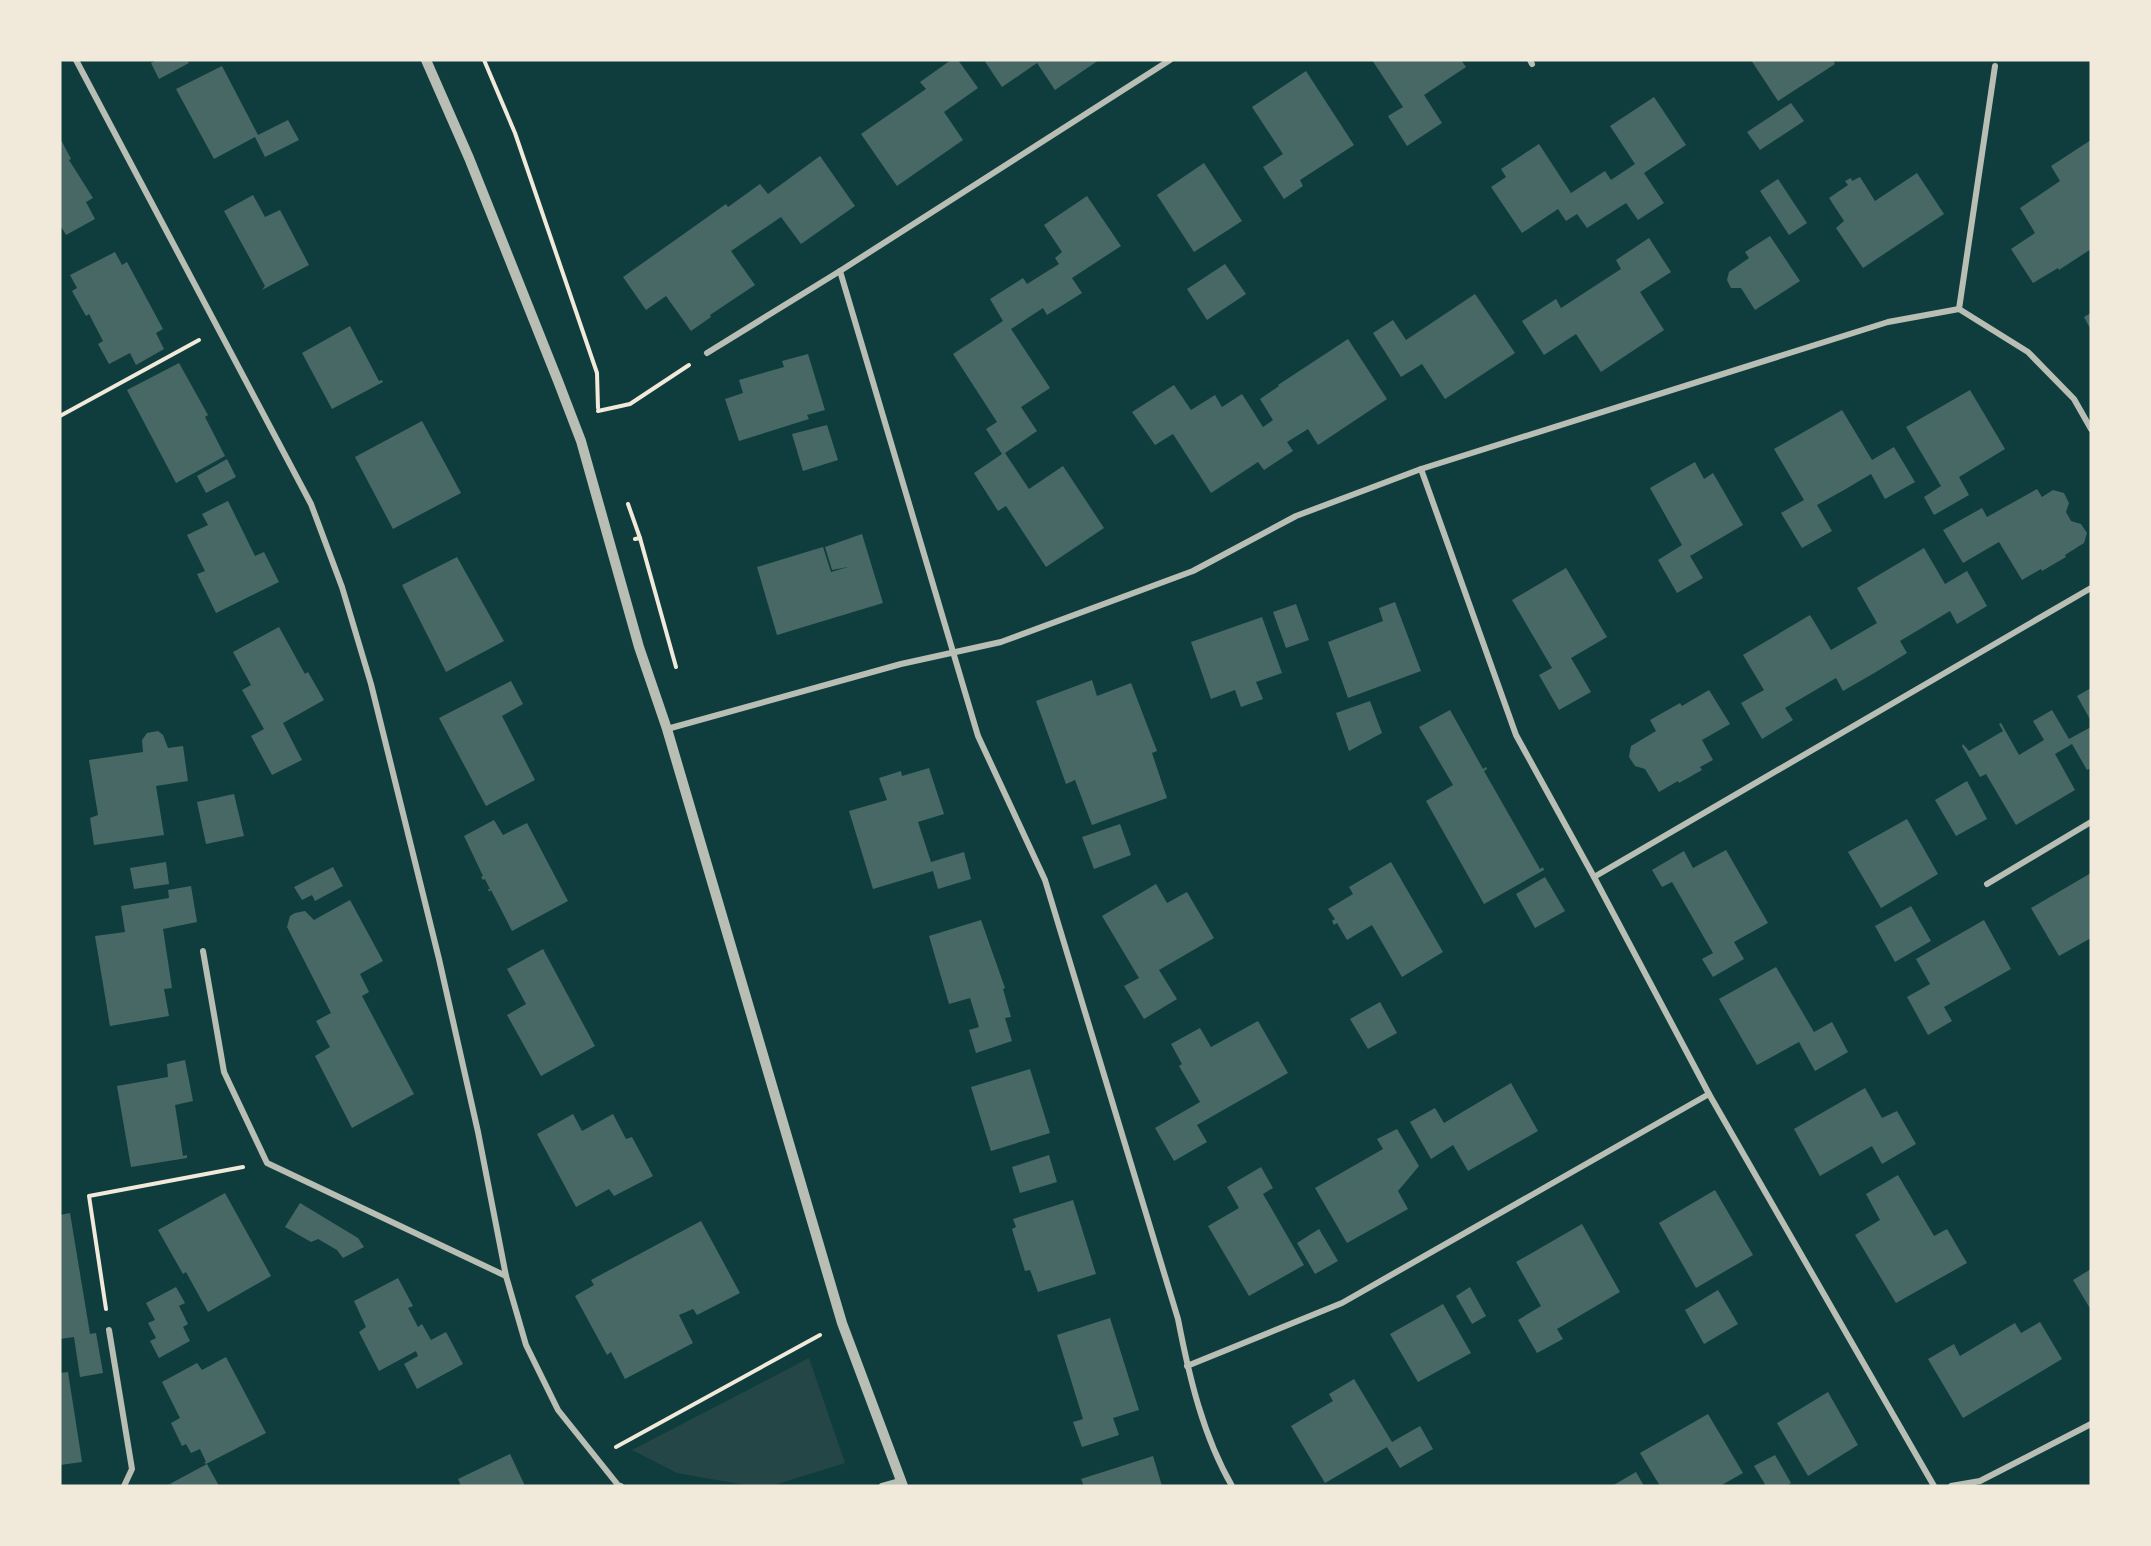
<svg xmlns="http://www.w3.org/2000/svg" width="2151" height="1546" font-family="'Libre Baskerville',serif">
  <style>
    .green { fill: #244646 }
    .building { fill: #486865 }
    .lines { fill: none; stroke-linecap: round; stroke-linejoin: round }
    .path { stroke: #f1e9da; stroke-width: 4 }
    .minor { stroke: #b8beb3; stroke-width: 6 }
    .tertiary { stroke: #b8beb3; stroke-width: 10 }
  </style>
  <rect width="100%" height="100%" fill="#0f3d3e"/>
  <polygon class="green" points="809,1358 845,1463 771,1486 751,1486 677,1473 632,1450"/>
  <g class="building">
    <polygon points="157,60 187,60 189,63 159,79 151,63"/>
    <polygon points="951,60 958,60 978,88 944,112 963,140 897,186 861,134 926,89 920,82"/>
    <polygon points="984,60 1099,60 1055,90 1037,63 1002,87"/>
    <polygon points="1372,60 1461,60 1466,67 1424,95 1442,123 1407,146 1388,116 1403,107"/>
    <polygon points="1751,60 1833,60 1835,64 1778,101"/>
    <polygon points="222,66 258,135 288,120 299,140 265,157 255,137 214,159 176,89"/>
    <polygon points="1306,71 1354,145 1300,180 1303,186 1284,199 1263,167 1283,154 1252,107"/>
    <polygon points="1654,97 1686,145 1644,173 1664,203 1638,220 1626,203 1587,228 1577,214 1566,221 1558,209 1522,233 1491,187 1506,177 1501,169 1539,144 1571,193 1605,171 1611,180 1635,164 1610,126"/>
    <polygon points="1791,103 1804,121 1760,150 1747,132"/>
    <polygon points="60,138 71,159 69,160 93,198 86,202 95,219 66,235 60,225"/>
    <polygon points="2091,140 2091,249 2059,270 2058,268 2033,283 2011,249 2035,233 2020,208 2060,181 2051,166"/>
    <polygon points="820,156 855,206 801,244 781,217 731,251 755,285 710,315 711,317 691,331 666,296 646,310 623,277 726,204 728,207 760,184 768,194"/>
    <polygon points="1204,163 1242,221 1194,252 1157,195"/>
    <polygon points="1917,173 1944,214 1863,268 1836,228 1844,221 1829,198 1848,185 1845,181 1851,178 1852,181 1860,177 1875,201"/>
    <polygon points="1778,179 1807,223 1789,235 1760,191"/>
    <polygon points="253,195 265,217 280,210 309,265 262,290 265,286 224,211"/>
    <polygon points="1087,196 1121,246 1072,278 1082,293 1047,315 1043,308 1011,329 1050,388 1021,407 1037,431 1005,453 1029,489 1063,466 1104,528 1046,567 1006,506 998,511 974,473 1002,454 986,429 997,422 953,354 1003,321 990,299 1023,278 1027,284 1059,264 1055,258 1062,252 1044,225"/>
    <polygon points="1770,236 1800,281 1755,310 1741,288 1731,288 1727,280 1729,272 1749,258 1745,252"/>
    <polygon points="1649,238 1671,272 1640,292 1664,330 1601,372 1576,334 1544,355 1522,321 1556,299 1561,308 1621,269 1616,260"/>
    <polygon points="115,252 122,265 127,262 163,329 156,333 164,349 136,365 130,353 109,364 98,344 103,341 89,314 86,316 72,291 77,288 70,275"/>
    <polygon points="1225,264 1246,294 1207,320 1187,289"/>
    <polygon points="1475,294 1515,353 1445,399 1422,364 1401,377 1373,333 1393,320 1406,340"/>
    <polygon points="2091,313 2091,330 2084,317"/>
    <polygon points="350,326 379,381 382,380 383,382 332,409 302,353"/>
    <polygon points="1348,339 1387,399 1318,445 1308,429 1287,442 1293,451 1264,470 1258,462 1211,493 1173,434 1155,445 1132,412 1174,385 1191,410 1215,395 1222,407 1242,394 1263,427 1273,420 1260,399 1279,386 1278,385"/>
    <polygon points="808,354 825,410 807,415 809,419 739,441 725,399 743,393 739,380 784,367 782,361"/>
    <polygon points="179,363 208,415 205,417 225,456 176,483 127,390"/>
    <polygon points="1970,390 2005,449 1959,477 1969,495 1934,515 1924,497 1941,486 1906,427"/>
    <polygon points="1842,410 1872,460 1894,447 1915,482 1885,499 1871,474 1844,490 1817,505 1832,531 1802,548 1781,513 1804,500 1774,449"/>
    <polygon points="422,421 461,493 393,529 355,457"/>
    <polygon points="827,425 838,460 803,471 792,434"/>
    <polygon points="227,459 236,477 206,493 197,476"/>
    <polygon points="1695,462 1704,479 1713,473 1743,525 1690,556 1703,578 1677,593 1658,560 1682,545 1650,488"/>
    <polygon points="2037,489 2042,497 2053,490 2064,493 2069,503 2066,512 2071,521 2081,524 2087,533 2084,543 2065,555 2066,557 2042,571 2041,569 2022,580 1999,542 1963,563 1943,530 1982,508 1987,517"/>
    <polygon points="228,501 255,556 264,552 279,582 216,613 197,574 205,571 187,535 208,525 202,514"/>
    <polygon points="862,534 883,603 777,635 757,567 823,547 831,572 848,567 832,570 825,547"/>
    <polygon points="1924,548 1945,584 1967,571 1987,606 1957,624 1950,611 1900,641 1907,653 1876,672 1843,691 1836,678 1785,708 1793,720 1762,739 1741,703 1764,690 1743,655 1810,615 1831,650 1877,623 1857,588"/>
    <polygon points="457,557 504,641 446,672 402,585"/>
    <polygon points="1566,568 1607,637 1571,658 1591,692 1559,710 1539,675 1552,668 1512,600"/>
    <polygon points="1395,602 1421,671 1348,698 1328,642 1383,621 1379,608"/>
    <polygon points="1296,604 1309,640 1286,648 1273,612"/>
    <polygon points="1262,617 1282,673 1256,682 1263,699 1241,707 1235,690 1211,699 1191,642"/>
    <polygon points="279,627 305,674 308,672 324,700 283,723 302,760 272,775 251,736 264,729 242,690 251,685 233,652"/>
    <polygon points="1092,680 1097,696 1131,683 1157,751 1152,753 1167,798 1092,825 1075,780 1066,784 1036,701"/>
    <polygon points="511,681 523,704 502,716 535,780 486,806 439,718"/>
    <polygon points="2091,688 2091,721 2077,696"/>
    <polygon points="1709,690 1730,724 1702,740 1713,760 1700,767 1702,770 1679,783 1678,781 1659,792 1645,769 1635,766 1629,757 1631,746 1656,731 1650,720 1680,703 1682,706"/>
    <polygon points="1370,701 1382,733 1349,751 1336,713"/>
    <polygon points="1450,710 1483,769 1486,767 1487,769 1484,771 1540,869 1543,867 1544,870 1484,904 1426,801 1453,785 1419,727"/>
    <polygon points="2052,710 2069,739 2091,727 2091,768 2087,770 2072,744 2055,754 2075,790 2016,825 1986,774 1980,777 1962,746 1963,744 1969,751 2003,731 1999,724 2001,723 2019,755 2044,740 2033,721"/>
    <polygon points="158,731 163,735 168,748 183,746 188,781 156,786 164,835 94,845 90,818 98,815 89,760 143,752 142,740 147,733"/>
    <polygon points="929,768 944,814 918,822 931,862 964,852 971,879 938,889 933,871 873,889 849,811 887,800 879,778 901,771 902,776"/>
    <polygon points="1967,781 1987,819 1956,836 1935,800"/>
    <polygon points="234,794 244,836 206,844 197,802"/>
    <polygon points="1907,819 1938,874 1881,908 1848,852"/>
    <polygon points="494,820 503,835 527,823 568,901 512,931 491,890 489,892 488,889 490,889 485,879 483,880 481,877 483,876 464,836"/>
    <polygon points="1120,824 1131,855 1094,869 1082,837"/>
    <polygon points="1726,850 1768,923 1734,942 1744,959 1713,977 1702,959 1713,953 1672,882 1662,887 1652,870 1684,851 1693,868"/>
    <polygon points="166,862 169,884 134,889 130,868"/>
    <polygon points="1391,862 1443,952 1402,977 1372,925 1347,940 1337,923 1334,925 1332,921 1335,919 1328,909 1353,894 1349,887"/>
    <polygon points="333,867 343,886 315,901 312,895 302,900 294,887"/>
    <polygon points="2091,873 2091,938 2059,956 2031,908"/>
    <polygon points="1545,877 1565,911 1535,928 1516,894"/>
    <polygon points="1156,884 1167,903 1187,892 1214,938 1159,970 1177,999 1144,1019 1124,986 1139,978 1102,916"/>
    <polygon points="191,886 197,922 163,929 172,988 164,989 169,1016 110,1026 95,936 125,932 121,906 169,898 168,890"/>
    <polygon points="350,900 383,961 360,974 369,992 362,996 414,1094 352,1128 315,1056 330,1047 316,1021 331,1013 287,927 290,916 295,913 305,911 314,920"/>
    <polygon points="1911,906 1931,941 1895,962 1875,926"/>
    <polygon points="981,920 1005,988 1003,989 1011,1017 1005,1018 1012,1041 976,1053 969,1030 979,1027 970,998 949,1004 929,936"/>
    <polygon points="1984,920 2011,969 1944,1007 1952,1021 1928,1035 1907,997 1930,984 1916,959"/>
    <polygon points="543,949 595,1046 541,1076 507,1015 526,1004 507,969"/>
    <polygon points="1776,967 1814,1032 1832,1022 1848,1052 1815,1071 1799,1042 1757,1065 1719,999"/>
    <polygon points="1380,1002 1397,1033 1368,1049 1350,1019"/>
    <polygon points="1258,1021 1288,1073 1197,1125 1207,1142 1174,1161 1155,1128 1200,1102 1179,1066 1182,1064 1171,1044 1200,1028 1211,1047"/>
    <polygon points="185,1060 193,1101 175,1105 183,1156 187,1155 187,1158 131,1167 117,1086 168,1077 167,1064"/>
    <polygon points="1030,1069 1050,1133 991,1151 971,1087"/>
    <polygon points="1511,1083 1538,1131 1468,1171 1453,1145 1431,1159 1410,1122 1435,1108 1444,1123"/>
    <polygon points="1865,1088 1882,1118 1897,1111 1916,1144 1882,1164 1872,1146 1820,1176 1794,1129"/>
    <polygon points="573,1114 582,1131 613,1114 626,1139 632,1137 653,1176 614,1196 609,1189 576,1207 537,1134"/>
    <polygon points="1397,1129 1419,1166 1398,1191 1408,1209 1347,1243 1315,1188 1383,1149 1377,1139"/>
    <polygon points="1049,1155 1057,1182 1020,1193 1012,1167"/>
    <polygon points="1261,1167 1273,1188 1263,1194 1304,1265 1249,1296 1208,1226 1239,1208 1227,1187"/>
    <polygon points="1898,1175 1934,1236 1947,1229 1967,1263 1896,1303 1855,1235 1880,1220 1866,1194"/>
    <polygon points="1715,1190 1753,1255 1696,1288 1659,1223"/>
    <polygon points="225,1193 271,1276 208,1312 186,1272 183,1274 158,1230"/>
    <polygon points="1073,1200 1096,1274 1038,1292 1030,1270 1025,1271 1012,1229 1016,1227 1013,1219"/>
    <polygon points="300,1203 358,1238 364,1247 343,1258 337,1250 318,1239 311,1242 285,1227"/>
    <polygon points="70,1213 90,1334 96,1333 103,1373 80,1377 74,1337 60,1339 60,1215"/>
    <polygon points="701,1221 740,1293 697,1315 693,1309 679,1315 693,1343 625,1379 611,1352 607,1355 575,1296 594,1285 591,1280"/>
    <polygon points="1582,1224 1620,1292 1557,1329 1563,1339 1537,1353 1518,1320 1541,1306 1516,1262"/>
    <polygon points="1319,1229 1338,1261 1315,1274 1297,1243"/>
    <polygon points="2091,1269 2091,1310 2073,1280"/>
    <polygon points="398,1278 413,1306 408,1308 418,1327 422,1324 431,1340 446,1332 463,1364 417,1389 404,1364 418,1356 416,1351 379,1371 359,1332 366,1327 354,1301"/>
    <polygon points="176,1287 185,1303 179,1306 188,1324 183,1327 190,1341 159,1358 150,1341 156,1338 148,1323 155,1320 146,1303"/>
    <polygon points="1470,1287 1486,1316 1472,1324 1456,1296"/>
    <polygon points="1718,1290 1738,1324 1704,1344 1685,1310"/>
    <polygon points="1443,1304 1471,1353 1418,1382 1390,1334"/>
    <polygon points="1110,1318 1139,1410 1113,1418 1119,1435 1082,1447 1073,1422 1083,1419 1057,1335"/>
    <polygon points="2040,1322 2062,1359 1963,1418 1928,1359 1954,1344 1960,1356 2015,1323 2021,1333"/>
    <polygon points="226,1357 266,1433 206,1464 204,1462 206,1462 200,1449 191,1453 186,1444 182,1446 171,1423 180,1418 162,1382 197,1363 202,1370"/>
    <polygon points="68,1372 82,1462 60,1465 60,1373"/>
    <polygon points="1354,1379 1392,1442 1420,1426 1433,1449 1400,1468 1387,1447 1325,1483 1291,1426 1333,1401 1329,1394"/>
    <polygon points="1828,1392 1858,1445 1808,1476 1777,1423"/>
    <polygon points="1708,1414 1743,1473 1720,1486 1660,1486 1640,1453"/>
    <polygon points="510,1454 525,1486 461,1486 458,1479"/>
    <polygon points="1775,1455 1791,1483 1787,1486 1766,1486 1754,1466"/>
    <polygon points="1153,1456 1162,1486 1084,1486 1081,1479"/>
    <polygon points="207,1464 219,1486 173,1486 172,1484 166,1486"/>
    <polygon points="1636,1472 1644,1486 1612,1486"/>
  </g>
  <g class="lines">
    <g class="path">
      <polyline points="484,60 515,133 597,373 598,408"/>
      <polyline points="598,411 630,404 689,365"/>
      <polyline points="60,416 199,340"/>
      <polyline points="628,504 640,538 635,539"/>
      <polyline points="640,538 676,667"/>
      <polyline points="106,1309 89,1196 243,1167"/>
      <polyline points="616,1447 820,1335"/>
    </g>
    <g class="minor">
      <polyline points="76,60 311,504 342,587 371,684 439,959 478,1132 506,1276 526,1345 558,1410 618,1485 621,1486"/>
      <polyline points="1530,60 1532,64"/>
      <path d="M840,271l138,465 67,144 133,439c11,57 25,117 54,167"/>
      <polyline points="1959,309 1995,66"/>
      <polyline points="707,353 840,271 1170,60"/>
      <polyline points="1421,469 1516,735 1594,877 1709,1094 1934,1486"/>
      <polyline points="667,729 901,664 1001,642 1193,571 1296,516 1421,469 1888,322 1959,309 2028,352 2074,399 2091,429"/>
      <polyline points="1594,877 2091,588"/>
      <polyline points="1987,884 2091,822"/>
      <polyline points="203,951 224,1072 267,1163 506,1276"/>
      <polyline points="109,1330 132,1469 124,1486"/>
      <polyline points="1187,1366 1342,1303 1709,1094"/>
      <polyline points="882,1486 900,1481"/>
      <polyline points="1951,1486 1980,1481 2091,1424"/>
    </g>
    <polyline class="tertiary" points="426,60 469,158 558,381 581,441 639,647 667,729 842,1323 903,1486"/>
  </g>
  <rect width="2151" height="1546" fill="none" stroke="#f1e9da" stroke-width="123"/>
</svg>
